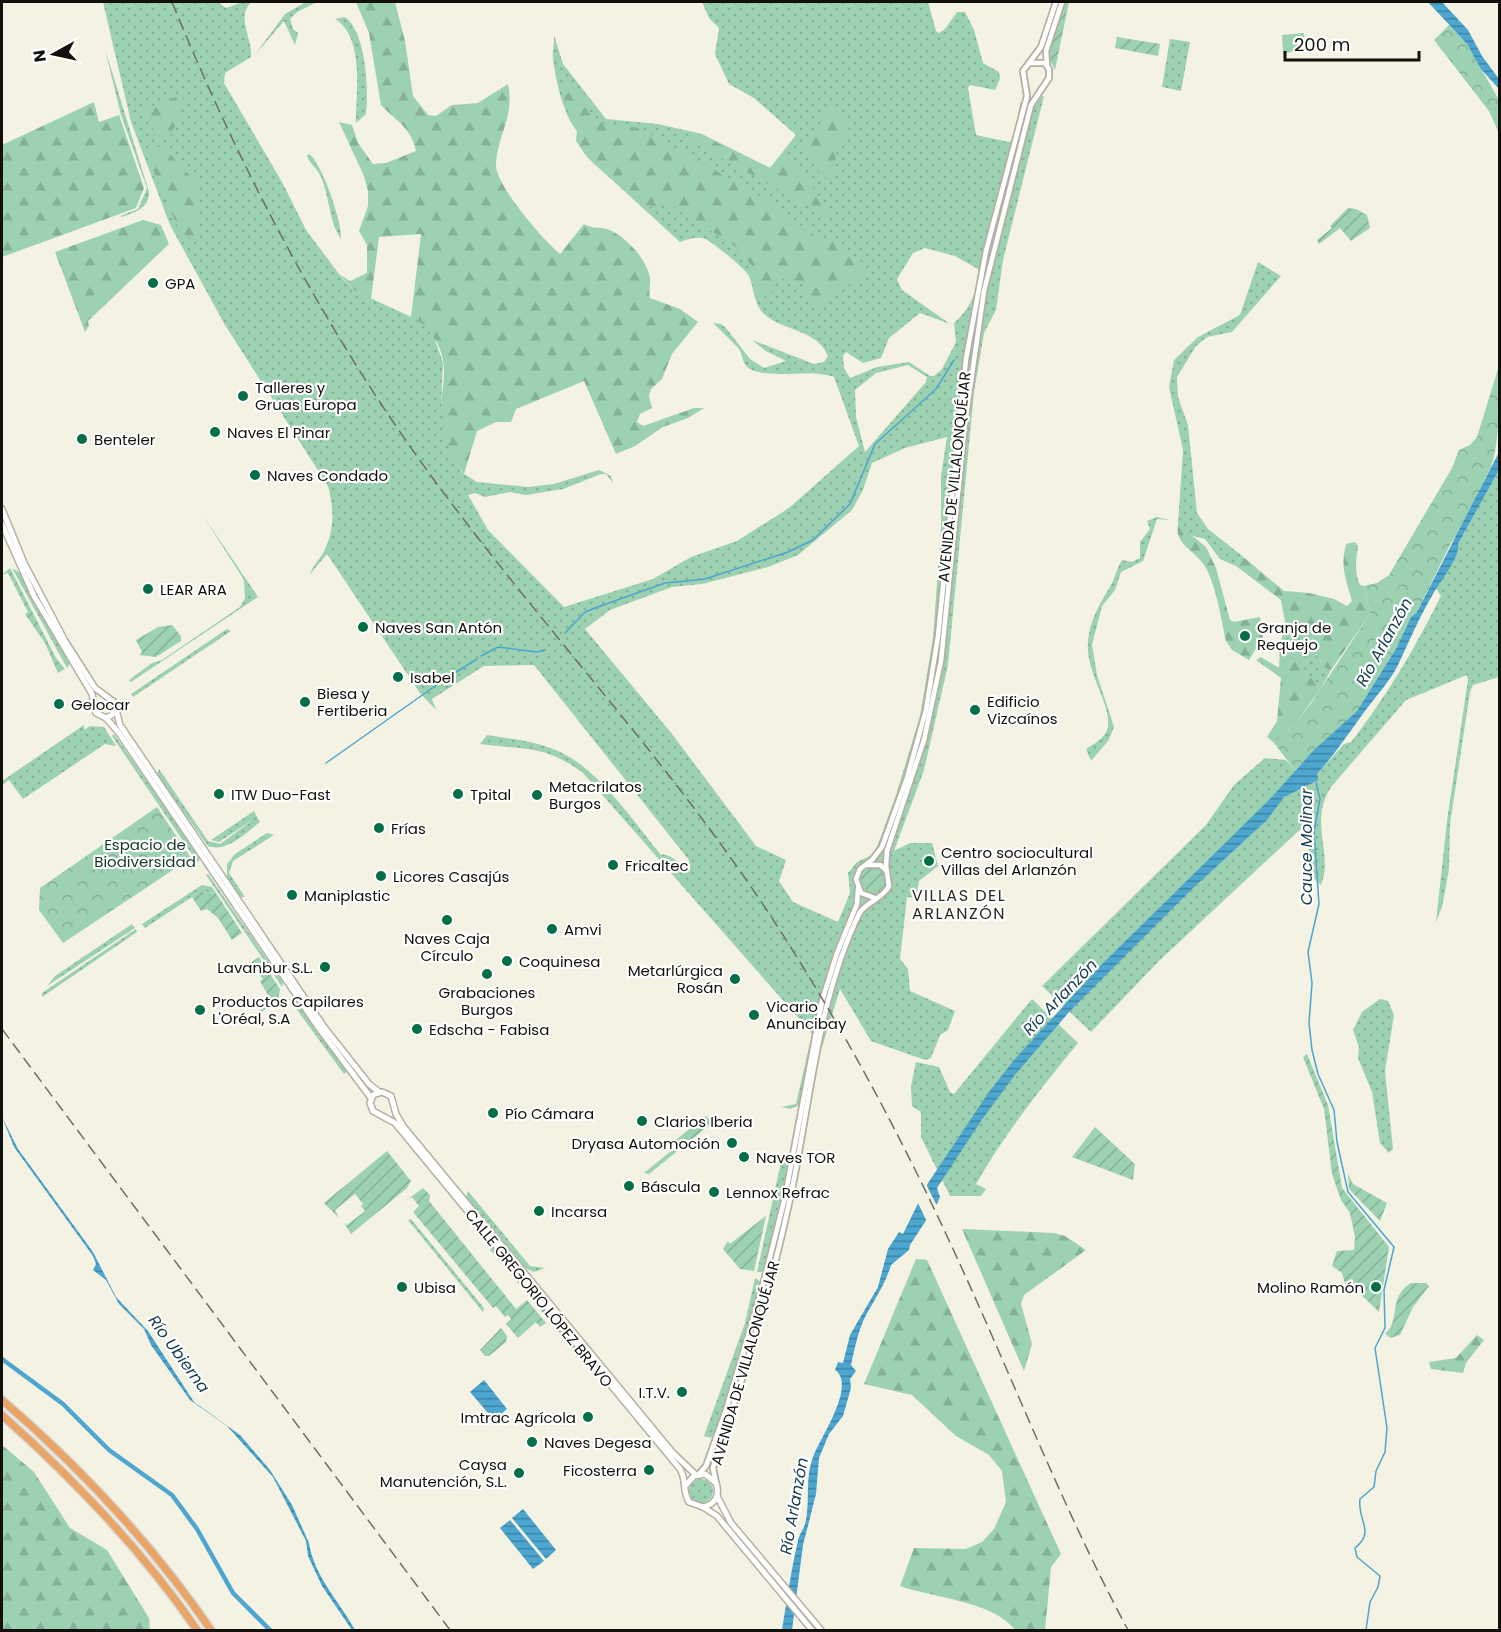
<svg xmlns="http://www.w3.org/2000/svg" width="1501" height="1632" font-family="Poppins,sans-serif">
  <style>
    .grass { fill: url(#grass-dots); fill-rule: evenodd }
    .forest { fill: url(#forest-firs) }
    .park { fill: url(#park-crowns) }
    .garden { fill: url(#garden-furrows) }
    .pitch { fill: #9cd1b1 }
    .water { fill: url(#water-rules) }
    .pier { fill: #f4f2e3 }
    .lines { fill: none; stroke-linecap: round; stroke-linejoin: round }
    .stream { stroke: #4ca6cf; stroke-width: 1.5 }
    .canal { stroke: #4ca6cf; stroke-width: 4.5 }
    .tertiary-casing { stroke: #b4b1a3; stroke-width: 8 }
    .secondary-casing { stroke: #b4b1a3; stroke-width: 8 }
    .motorway-casing { stroke: #d4d4d3; stroke-width: 10 }
    .tertiary { stroke: #fff; stroke-width: 4.5 }
    .secondary { stroke: #fff; stroke-width: 5 }
    .motorway { stroke: #eaa466; stroke-width: 7 }
    .rail { stroke: #706e65; stroke-width: 1.5; stroke-dasharray: 12 6; stroke-linecap: butt }
    .poi-dot { fill: #046f47; stroke: #fff; stroke-width: 2 }
    .labels { text-anchor: middle; dominant-baseline: central; stroke-width: 4.5; stroke-linejoin: round; paint-order: stroke }
    .poi-label { font-size: 15px; fill: #11100b; stroke: #fff; text-anchor: start }
    .street-label { font-size: 15px; fill: #11100b; stroke: #fff }
    .park-label { font-size: 15px; fill: #143825; stroke: #fff }
    .water-label { font-size: 16px; font-style: italic; fill: #143c4e; stroke: #fff }
    .neighbourhood-label { font-size: 16px; letter-spacing: 1.5px; fill: #2c2a1f; stroke: #fff }
  </style>
  <defs>
    <pattern id="grass-dots" width="8" height="8" patternUnits="userSpaceOnUse" patternTransform="scale(1.5)"><rect width="8" height="8" fill="#9cd1b1"/><path d="M2 2h.1M6 6h.1" fill="none" stroke="#85b297" stroke-width="1.8" stroke-linecap="round"/></pattern>
    <pattern id="forest-firs" width="22" height="20" patternUnits="userSpaceOnUse" patternTransform="scale(1.5)"><rect width="22" height="20" fill="#9cd1b1"/><path d="M5 1l3.5 6h-7zM16 11l3.5 6h-7z" fill="#85b297"/></pattern>
    <pattern id="park-crowns" width="20" height="18" patternUnits="userSpaceOnUse" patternTransform="scale(1.5)"><rect width="20" height="18" fill="#9cd1b1"/><path d="M2 6a3 3 0 1 1 6 0M12 15a3 3 0 1 1 6 0" fill="none" stroke="#85b297"/></pattern>
    <pattern id="garden-furrows" width="10" height="10" patternUnits="userSpaceOnUse" patternTransform="scale(1.5)"><rect width="10" height="10" fill="#9cd1b1"/><path d="M-1 1l2-2M0 10L10 0M9 11l2-2" fill="none" stroke="#85b297"/></pattern>
    <pattern id="water-rules" width="6" height="5" patternUnits="userSpaceOnUse" patternTransform="scale(1.5)"><rect width="6" height="5" fill="#4ca6cf"/><path d="M0 2.5h6" fill="none" stroke="#3e86a6"/></pattern>
  </defs>
  <rect width="100%" height="100%" fill="#f4f2e3"/>
  <g class="grass">
    <path d="M103,2h115l8,6 16,-6h10c-17,14 1,37 -1,55l-26,16 -1,10 58,99 24,48 36,48 13,13 63,29 15,14 10,29 -2,42 6,35 14,32 16,10 51,5 26,-3 45,-14 12,6 2,7 -7,-9h-5l-38,15 -37,6 -16,-3 -25,5 -10,-4 -7,2 20,35 76,77 89,-28 38,-22 46,-16 52,-33 70,-62 -25,-69c-24,-9 -70,4 -87,-10 -5,-5 -4,-12 -8,-18 -2,-3 -24,-24 -26,-26l8,1 5,4 24,31 14,9 22,-7 -20,-10 -14,-11 62,24 10,-2 4,-6c-11,-27 -44,-24 -64,-42 -10,-9 -10,-26 -15,-38 -3,-7 -39,-36 -46,-38 -8,-1 -15,1 -23,4l-93,-85 -11,-16 1,-10c-14,-17 -21,-50 -24,-72 -1,-8 2,-16 1,-24l9,29 43,55 52,5 44,10 68,34 26,-33 -42,-37 -25,-14 -14,-30 4,-26 -10,-10 -7,-16h226l8,29 3,2 6,-4 12,-17h8l9,18 9,33 16,9 1,7 -5,11 -25,-5 -2,3 8,47 33,7 5,-3 6,-36 5,-4 19,-3 -41,164 -7,50 -12,23 -10,59 -26,273 -24,105 -30,81 16,-8h22l6,23 -19,15 -3,17 -9,-1 -7,62 8,10 2,22 45,20 -7,19 -8,5 -9,23 -6,2 -54,-19 -31,-52 -18,58 -10,-12 -13,70 -9,4 -8,-2 14,-3 16,-70 -9,-11 -220,-250c-38,-29 -61,-23 -103,-29l7,-9c24,4 49,6 71,16 41,18 75,70 103,104 10,-3 16,12 28,8v-3l-155,-195 -50,1 -52,33 4,11 -16,-17 -93,-139 -17,20c2,-7 9,-14 13,-21 12,-21 11,-45 5,-67l-103,-161 -55,-100 -39,-103zM925,248l30,8 23,13c2,19 -9,42 -24,54l2,19 -14,27 -8,7h-4l-21,-14 -32,5 -27,11 -6,-10 -1,-12 3,-4 17,11 18,-5 8,-20 31,-25 30,11 -48,-34 -5,-11 16,-26zM908,365l19,12 -1,5 -61,70 -9,-35 -1,-27 21,-17zM947,437l-6,39v52l-8,110 -13,78 -24,79 -19,52 -5,8 -15,7 -9,11 2,20 -12,29 -45,-20 -14,-21 7,-21 -30,-14 -84,-112 -87,-105 25,-19 62,-23 30,-3 66,-17 30,-12 54,-45 11,-20 9,-27 33,-15z"/>
    <polygon points="306,2 317,2 297,12 290,19 293,29 298,33 295,45 284,21 254,56 285,14"/>
    <path d="M345,17c21,15 24,73 21,97l-10,9c0,-29 9,-86 -21,-104z"/>
    <polygon points="1170,39 1190,42 1181,91 1162,87"/>
    <path d="M105,49l44,143c0,17 -14,20 -27,25l-2,-1 18,-7 9,-21 -26,-73z"/>
    <path d="M309,154c13,8 34,71 32,85 -13,-19 -11,-44 -21,-64 -4,-8 -12,-13 -13,-20z"/>
    <polygon points="1258,262 1281,276 1232,332 1207,337 1196,346 1177,377 1178,397 1188,425 1197,513 1208,529 1241,555 1236,566 1220,559 1205,539 1190,535 1178,524 1183,450 1169,387 1174,360 1198,337 1240,315"/>
    <path d="M1499,470v207l-26,8 -3,7 -20,132 -1,45 -7,38 -6,15 11,-101 21,-141 -1,-5 -61,25 -75,87c-23,36 3,67 -10,98 -18,-12 -10,-43 -14,-62l-147,137 -69,72 -49,-46 164,-161 28,-40 31,-27 21,2 22,24 36,-40 7,-2c36,-46 64,-94 90,-146l-5,-8c9,-12 19,-28 22,-44z"/>
    <polygon points="202,514 258,597 131,682 129,680 152,663 162,660 240,607 245,598 244,580"/>
    <path d="M1157,517l12,3 -12,-1 -14,42 -22,11 -6,18 -13,16 -10,39 5,30 17,52 -6,14 -17,20 -5,-12c8,-5 21,-12 22,-23 3,-23 -23,-54 -20,-85 2,-22 12,-37 23,-56 4,-7 6,-17 11,-25l10,2 8,-4v-16l10,-13 -3,-8z"/>
    <polygon points="12,568 20,573 70,664 67,668"/>
    <polygon points="1285,622 1291,625 1311,624 1312,630 1304,631 1303,635 1325,668 1331,670 1320,690 1287,647 1280,647"/>
    <polygon points="227,629 231,631 133,697 131,694"/>
    <polygon points="84,725 84,730 90,726 104,727 116,746 105,744 23,799 9,780 2,785 2,781"/>
    <polygon points="114,734 200,857 198,863 112,736"/>
    <path d="M159,769l49,72 12,3 34,-25 -35,23 -8,-2 43,-29 6,11c-14,11 -34,31 -52,24l-51,-71z"/>
    <polygon points="267,833 274,835 233,861 229,873 245,897 240,897 227,878 227,864 235,854"/>
    <polygon points="208,874 283,982 282,987 206,875"/>
    <polygon points="202,885 212,887 216,893 201,891 145,928 142,924"/>
    <polygon points="132,924 135,928 47,986 55,976"/>
    <polygon points="136,929 137,932 42,997 42,993"/>
    <polygon points="294,998 348,1071 344,1074 289,999"/>
    <path d="M1032,999l46,44c-37,45 -73,90 -102,141l10,5 -5,7h-31l-29,-59v-25l-9,-6 -1,-20 5,-24 23,5 11,25 4,2z"/>
    <polygon points="1380,999 1388,1001 1394,1015 1385,1071 1393,1149 1389,1153 1380,1143 1372,1092 1358,1058 1359,1047 1353,1030 1362,1012"/>
    <polygon points="783,1153 788,1155 789,1161 765,1267 762,1272 757,1272"/>
    <polygon points="468,1191 530,1266 545,1268 534,1272 525,1268 466,1196"/>
    <polygon points="491,1244 590,1365 590,1369 486,1245"/>
    <polygon points="755,1278 761,1282 716,1430 711,1438 704,1436 745,1323"/>
    <circle cx="701" cy="1491" r="12"/>
  </g>
  <g class="forest">
    <path d="M356,2h39l10,39 8,55 15,19 8,1 16,-11 26,-2 30,-19c7,33 -11,51 -12,81 -1,20 49,77 64,89l24,-30c8,5 15,3 23,5 17,6 37,27 42,45 3,8 -1,16 1,24l30,11 18,13 -26,32 -10,25 -11,10 -2,7 3,12 -12,6 -3,8 6,4 51,-18h10l-16,10 -25,9 -28,19 -19,8 -32,-73 -68,28 -5,13h-15l-19,9 -13,43 -2,-2c-14,-18 -19,-44 -21,-66 0,-11 3,-21 3,-32 1,-24 -12,-47 -33,-57l10,-83 -42,3 -8,62 -16,-8 -16,-17 11,7 17,-8v-28l-8,-14 9,-25v-15l-4,-15 -25,-54 13,3 6,18 15,21 13,-1 30,-12c-5,-24 -20,-30 -35,-46l-12,-72z"/>
    <polygon points="566,84 583,97 591,115 600,123 639,128 708,166 768,202 812,233 827,250 832,236 851,256 867,265 862,274 823,306 804,297 804,285 795,279 778,279 769,295 760,298 753,290 752,266 736,247 671,205 648,207 645,210 628,192 594,164 580,147 577,131 569,115 560,87"/>
    <polygon points="181,95 185,102 171,135 153,136 153,129 144,109"/>
    <polygon points="94,102 99,122 119,115 144,188 136,208 2,257 2,145"/>
    <polygon points="833,106 850,131 837,148 833,173 824,178 801,147 801,142 825,123 824,113 826,108"/>
    <polygon points="696,133 770,168 784,153 788,156 831,212 826,216 683,137"/>
    <polygon points="153,147 164,147 200,187 200,242 181,234 147,156"/>
    <polygon points="143,220 161,225 169,244 88,321 89,326 85,332 55,252"/>
    <path d="M1178,524l28,23 10,21 14,52 4,2 26,-5 3,20 -14,23 -17,-10 -6,-9c-5,-22 -10,-58 -22,-76 -10,-15 -30,-21 -26,-41z"/>
    <path d="M1355,542l3,4c-2,13 -4,27 2,39l4,1 6,28 -39,56 -6,-2 -22,-33 1,-4 8,-1 -1,-6 -20,1 -6,-3 -4,-22 -45,-34 5,-11 43,36 25,2 25,6 13,7 5,-5c-6,-22 -12,-34 -6,-57z"/>
    <polygon points="1287,646 1320,690 1296,722 1274,743 1267,737 1277,721 1281,678 1256,660 1261,657 1279,668 1280,647"/>
    <polygon points="962,1229 1054,1233 1065,1236 1086,1250 1024,1295 1021,1304 1032,1344 1024,1371"/>
    <path d="M916,1259l11,1 134,294 -10,13 -6,63h-30c-22,-29 -81,-32 -115,-44l14,-38 52,1 16,-7 12,-13 12,-27 -4,-31 -13,-16 -33,-19 -44,-41 -48,-11z"/>
    <polygon points="1477,1335 1484,1340 1466,1363 1463,1373 1431,1369 1429,1362 1456,1358"/>
    <polygon points="2,1445 34,1472 70,1528 107,1550 149,1618 150,1630 2,1630"/>
  </g>
  <g class="park">
    <polygon points="1449,25 1467,44 1499,100 1499,133 1489,111 1434,40"/>
    <path d="M1499,366c0,30 2,90 -13,110l-25,54 -10,13 -34,69 -6,5 -14,30 -40,64 -62,59 -21,-27 22,-21 16,-20 58,-88 -6,-28 13,-3 12,-8 63,-107 7,-18 11,-5 7,-8z"/>
    <polygon points="157,807 191,858 63,943 39,910 40,888"/>
  </g>
  <g class="garden">
    <polygon points="1064,2 1069,2 1055,70 1048,56"/>
    <polygon points="1117,37 1160,44 1158,56 1115,48"/>
    <polygon points="1348,208 1356,209 1367,215 1370,228 1351,241 1340,228 1319,244 1317,240 1332,228 1330,226"/>
    <polygon points="10,568 56,658 65,669 58,673 45,643 25,614 28,612 8,573 2,575"/>
    <polygon points="172,625 181,636 181,641 156,657 140,655 142,652 136,640 158,627"/>
    <circle cx="873" cy="880" r="12"/>
    <polygon points="201,891 216,893 242,933 232,940 218,918 207,909 201,911 192,897"/>
    <polygon points="259,957 280,989 278,1001 244,1023 269,1003 269,997 260,981 263,979 255,968 252,970 250,963"/>
    <polygon points="1307,1054 1328,1105 1342,1188 1389,1247 1379,1312 1354,1288 1346,1287 1342,1273 1332,1266 1337,1251 1354,1250 1355,1237 1350,1213 1341,1200 1332,1174 1324,1109 1303,1057"/>
    <polygon points="706,1116 712,1123 649,1174 644,1173 671,1151 668,1146"/>
    <polygon points="1095,1127 1135,1164 1133,1180 1072,1157"/>
    <polygon points="387,1151 411,1181 407,1188 351,1234 344,1223 347,1225 365,1211 361,1206 363,1204 355,1194 335,1210 339,1218 324,1203"/>
    <polygon points="1348,1174 1353,1184 1387,1203 1380,1221 1349,1189"/>
    <polygon points="423,1188 430,1195 429,1201 516,1309 527,1300 546,1323 540,1327 536,1322 518,1338 506,1324 511,1319 508,1315 505,1317 496,1306 493,1308 413,1212 419,1206 412,1197 404,1202"/>
    <polygon points="766,1216 754,1271 740,1269 723,1249 728,1241 730,1244"/>
    <polygon points="411,1219 484,1308 483,1312 408,1220"/>
    <path d="M1411,1283h15l3,3 -16,21 -13,28 -10,3 -5,-5c16,-10 2,-36 26,-50z"/>
    <polygon points="501,1328 507,1336 506,1342 489,1356 485,1356 480,1350"/>
  </g>
  <polygon class="pitch" points="1304,33 1305,51 1283,53 1282,35"/>
  <g class="water">
    <polygon points="1428,2 1442,2 1468,30 1482,56 1499,79 1499,89 1481,69 1467,44"/>
    <path d="M1499,452v18l-41,74c3,12 -19,39 -25,50 -13,22 -23,45 -34,69 -9,19 -25,35 -37,52 -15,21 -28,40 -45,59l1,6 -34,17 -17,23 -75,69 -122,122 -56,65 -33,45 -44,67 3,9 -2,5 -28,43 -1,5 -18,15c-6,20 -17,35 -27,54 -6,13 -10,32 -13,46l5,6 -6,8 1,9 -8,28 -14,18 -10,24 -3,36 -13,51 -11,85h-10c5,-30 9,-60 16,-89 1,-7 7,-13 8,-21 4,-21 -1,-42 7,-63 7,-19 44,-72 22,-87l3,-8 5,1 7,-28 28,-48 10,-38 11,-17 4,2 25,-51 61,-91 25,-32 87,-95 168,-165 44,-49 44,-40 40,-64 14,-30 6,-5z"/>
    <path d="M2,1117l16,32 75,103 23,45 32,34 46,71 46,33 30,35 22,35 17,38c5,33 30,58 46,87h-3l-30,-44 -14,-30 -2,-15 -33,-64 -46,-51 -37,-26 -39,-55 -7,-16 -25,-25 -13,-24 -13,-10 3,-6 -3,-8 -79,-109z"/>
    <polygon points="484,1380 507,1409 494,1420 470,1392"/>
    <polygon points="523,1509 556,1550 546,1559 512,1518"/>
    <polygon points="510,1520 544,1561 533,1569 500,1528"/>
  </g>
  <polygon class="pier" points="925,1182 938,1208 928,1224 917,1201"/>
  <g class="lines">
    <g class="stream">
      <polyline points="565,633 585,612 595,608 665,583 705,579 788,552 813,540 850,504 875,444 936,389 954,360"/>
      <polyline points="481,656 498,647 536,652 545,650"/>
      <polyline points="442,681 477,659"/>
      <polyline points="326,763 438,684"/>
      <path d="M1316,782l4,17 -6,33 5,72 -11,48 4,31 -3,40 3,27 6,24 16,36 3,32 11,50 46,55 -10,43 1,38 -10,20 12,80 -2,24 -9,19 -2,16 -14,12c-3,22 16,32 -5,49l2,9 23,19 -2,11 -8,15 -4,28"/>
    </g>
    <polyline class="canal" points="2,1359 63,1404 109,1450 172,1495 197,1529 233,1593 270,1630"/>
    <defs>
      <g id="tertiary">
        <polyline points="1047,64 1046,51 1062,2"/>
        <polyline points="867,865 880,865 886,870"/>
        <polyline points="875,898 861,893 856,879 860,869 872,860 882,847 907,778 926,710 938,636 966,359 986,251 1027,96 1023,71 1041,47 1056,2"/>
        <polyline points="699,1474 706,1466 726,1410 761,1293 785,1197 822,1001 837,953 857,904 858,889"/>
        <path d="M716,1483l-3,-15 2,-8c31,-89 58,-178 77,-271 19,-92 26,-191 68,-277 9,-11 23,-14 29,-26l-3,-20 1,-15 37,-111 17,-79 24,-238 19,-132 47,-186 18,-27v-9l-4,-6h-16"/>
      </g>
      <g id="secondary">
        <polyline points="2,509 24,563 65,641 95,688 114,702 120,725 324,1027 369,1084 379,1092"/>
        <polyline points="2,524 34,596 92,694 96,713 106,718 112,715 115,709"/>
        <polyline points="106,718 119,733 318,1027 371,1098"/>
        <path d="M685,1486l9,-10 11,-2 11,9c4,12 0,21 -13,24l-14,-5c-7,-11 -2,-22 -9,-33l-285,-346 -22,-12 -3,-8 3,-8 9,-3 9,4 5,18 7,12 270,327 23,22"/>
        <polyline points="717,1496 731,1523 821,1630"/>
        <polyline points="703,1507 717,1516 812,1630"/>
      </g>
      <g id="motorway">
        <path d="M2,1400c79,68 150,144 209,230"/>
        <path d="M2,1415c72,64 140,135 195,215"/>
      </g>
    </defs>
    <use href="#tertiary" class="tertiary-casing"/>
    <use href="#secondary" class="secondary-casing"/>
    <use href="#motorway" class="motorway-casing"/>
    <use href="#tertiary" class="tertiary"/>
    <use href="#secondary" class="secondary"/>
    <use href="#motorway" class="motorway"/>
    <g class="rail">
      <path d="M172,2c72,176 162,346 277,498 105,140 225,269 321,415 70,107 130,219 183,334 59,127 109,258 175,381"/>
      <polyline points="2,1029 450,1630"/>
    </g>
  </g>
  <g class="poi-dot">
    <circle cx="153" cy="283" r="6"/>
    <circle cx="243" cy="396" r="6"/>
    <circle cx="215" cy="432" r="6"/>
    <circle cx="82" cy="439" r="6"/>
    <circle cx="255" cy="475" r="6"/>
    <circle cx="148" cy="589" r="6"/>
    <circle cx="363" cy="627" r="6"/>
    <circle cx="1245" cy="636" r="6"/>
    <circle cx="398" cy="677" r="6"/>
    <circle cx="305" cy="702" r="6"/>
    <circle cx="59" cy="704" r="6"/>
    <circle cx="975" cy="710" r="6"/>
    <circle cx="219" cy="794" r="6"/>
    <circle cx="458" cy="794" r="6"/>
    <circle cx="537" cy="795" r="6"/>
    <circle cx="379" cy="828" r="6"/>
    <circle cx="929" cy="861" r="6"/>
    <circle cx="613" cy="865" r="6"/>
    <circle cx="381" cy="876" r="6"/>
    <circle cx="292" cy="895" r="6"/>
    <circle cx="447" cy="920" r="6"/>
    <circle cx="552" cy="929" r="6"/>
    <circle cx="507" cy="961" r="6"/>
    <circle cx="325" cy="967" r="6"/>
    <circle cx="487" cy="974" r="6"/>
    <circle cx="735" cy="979" r="6"/>
    <circle cx="200" cy="1010" r="6"/>
    <circle cx="754" cy="1015" r="6"/>
    <circle cx="417" cy="1029" r="6"/>
    <circle cx="493" cy="1113" r="6"/>
    <circle cx="642" cy="1121" r="6"/>
    <circle cx="732" cy="1143" r="6"/>
    <circle cx="744" cy="1157" r="6"/>
    <circle cx="629" cy="1186" r="6"/>
    <circle cx="714" cy="1192" r="6"/>
    <circle cx="539" cy="1211" r="6"/>
    <circle cx="402" cy="1287" r="6"/>
    <circle cx="1376" cy="1287" r="6"/>
    <circle cx="682" cy="1392" r="6"/>
    <circle cx="588" cy="1417" r="6"/>
    <circle cx="532" cy="1442" r="6"/>
    <circle cx="649" cy="1470" r="6"/>
    <circle cx="519" cy="1473" r="6"/>
  </g>
  <g class="labels">
    <g class="poi-label">
      <text x="165" y="283">GPA</text>
      <text x="255" y="387">Talleres y<tspan x="255" dy="17">Gruas Europa</tspan></text>
      <text x="227" y="432">Naves El Pinar</text>
      <text x="94" y="439">Benteler</text>
      <text x="267" y="475">Naves Condado</text>
      <text x="160" y="589">LEAR ARA</text>
      <text x="375" y="627">Naves San Antón</text>
      <text x="1257" y="627">Granja de<tspan x="1257" dy="17">Requejo</tspan></text>
      <text x="410" y="677">Isabel</text>
      <text x="317" y="693">Biesa y<tspan x="317" dy="17">Fertiberia</tspan></text>
      <text x="987" y="701">Edificio<tspan x="987" dy="17">Vizcaínos</tspan></text>
      <text x="71" y="704">Gelocar</text>
      <text x="549" y="786">Metacrilatos<tspan x="549" dy="17">Burgos</tspan></text>
      <text x="231" y="794">ITW Duo-Fast</text>
      <text x="470" y="794">Tpital</text>
      <text x="391" y="828">Frías</text>
      <text x="941" y="852">Centro sociocultural<tspan x="941" dy="17">Villas del Arlanzón</tspan></text>
      <text x="625" y="865">Fricaltec</text>
      <text x="393" y="876">Licores Casajús</text>
      <text x="304" y="895">Maniplastic</text>
      <text x="564" y="929">Amvi</text>
      <text x="447" y="938" text-anchor="middle">Naves Caja<tspan x="447" dy="17">Círculo</tspan></text>
      <text x="519" y="961">Coquinesa</text>
      <text x="313" y="967" text-anchor="end">Lavanbur S.L.</text>
      <text x="723" y="970" text-anchor="end">Metarlúrgica<tspan x="723" dy="17">Rosán</tspan></text>
      <text x="487" y="992" text-anchor="middle">Grabaciones<tspan x="487" dy="17">Burgos</tspan></text>
      <text x="212" y="1001">Productos Capilares<tspan x="212" dy="17">L'Oréal, S.A</tspan></text>
      <text x="766" y="1006">Vicario<tspan x="766" dy="17">Anuncibay</tspan></text>
      <text x="429" y="1029">Edscha - Fabisa</text>
      <text x="505" y="1113">Pío Cámara</text>
      <text x="654" y="1121">Clarios Iberia</text>
      <text x="720" y="1143" text-anchor="end">Dryasa Automoción</text>
      <text x="756" y="1157">Naves TOR</text>
      <text x="641" y="1186">Báscula</text>
      <text x="726" y="1192">Lennox Refrac</text>
      <text x="551" y="1211">Incarsa</text>
      <text x="414" y="1287">Ubisa</text>
      <text x="1364" y="1287" text-anchor="end">Molino Ramón</text>
      <text x="670" y="1392" text-anchor="end">I.T.V.</text>
      <text x="576" y="1417" text-anchor="end">Imtrac Agrícola</text>
      <text x="544" y="1442">Naves Degesa</text>
      <text x="507" y="1464" text-anchor="end">Caysa<tspan x="507" dy="17">Manutención, S.L.</tspan></text>
      <text x="637" y="1470" text-anchor="end">Ficosterra</text>
    </g>
    <g class="street-label">
      <text transform="translate(954 477) rotate(-84)">AVENIDA DE VILLALONQUÉJAR</text>
      <text transform="translate(539 1298) rotate(51)">CALLE GREGORIO LÓPEZ BRAVO</text>
      <text transform="translate(745 1363) rotate(-74)">AVENIDA DE VILLALONQUÉJAR</text>
    </g>
    <g class="park-label">
      <text x="145" y="844">Espacio de<tspan x="145" dy="17">Biodiversidad</tspan></text>
    </g>
    <g class="water-label">
      <text transform="translate(1384 642) rotate(-61)">Río Arlanzón</text>
      <text transform="translate(1306 847) rotate(-90)">Cauce Molinar</text>
      <text transform="translate(1060 997) rotate(-46)">Río Arlanzón</text>
      <text transform="translate(179 1354) rotate(54)">Río Ubierna</text>
      <text transform="translate(794 1506) rotate(-80)">Río Arlanzón</text>
    </g>
    <g class="neighbourhood-label">
      <text x="959" y="895">VILLAS DEL<tspan x="959" dy="18">ARLANZÓN</tspan></text>
    </g>
  </g>
  <rect width="1501" height="1632" fill="none" stroke="#11100b" stroke-width="6"/>
  <g transform="translate(54 54) rotate(262)" stroke="#ffffff" stroke-width="4.5" paint-order="stroke">
  <path d="M0-4.5L10 22L0 15L-10 22Z" fill="#11100b"/>
  <text y="-9" font-size="16" font-weight="bold" text-anchor="middle" fill="#11100b">N</text>
  </g>
  <path d="M1285 51v9h134v-9" fill="none" stroke="#11100b" stroke-width="3"/>
  <text x="1294" y="51" font-size="18" fill="#11100b" stroke="#ffffff" stroke-width="4.5" paint-order="stroke">200 m</text>
</svg>
